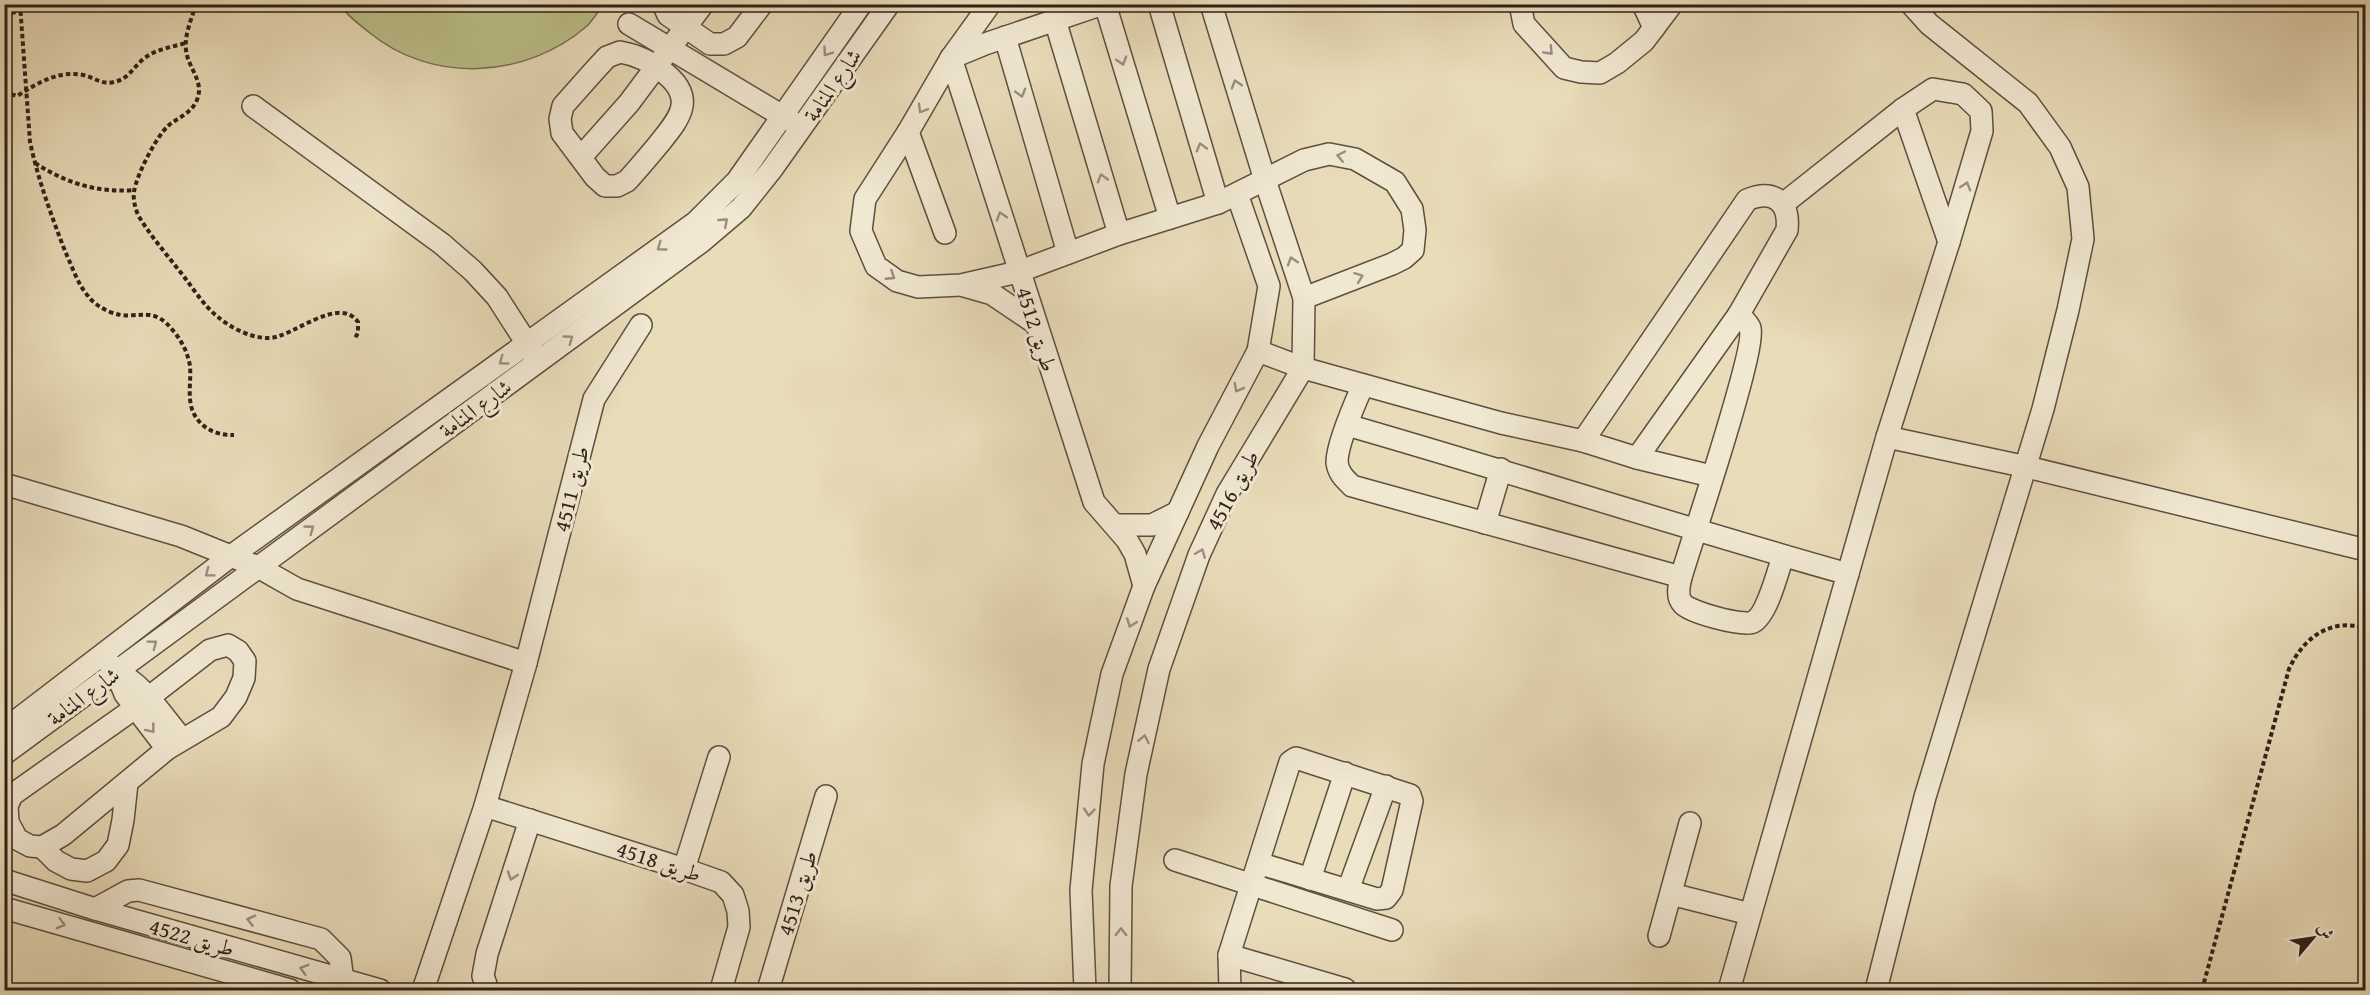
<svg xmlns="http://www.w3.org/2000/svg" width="2370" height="995" font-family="'Gentium Book Plus',Amiri,serif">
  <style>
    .green { fill: #bbbf8b; stroke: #757052; stroke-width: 1.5 }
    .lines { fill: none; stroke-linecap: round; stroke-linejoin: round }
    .minor-casing { stroke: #5e4f41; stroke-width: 24 }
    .path { stroke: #2f2019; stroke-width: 4; stroke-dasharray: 4.5 3; stroke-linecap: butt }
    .minor { stroke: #f1e8d2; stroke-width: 21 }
    .oneway { stroke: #9a8e7f }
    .labels { text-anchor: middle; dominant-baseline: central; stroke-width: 6; stroke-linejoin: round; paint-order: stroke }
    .street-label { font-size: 22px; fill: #2f2019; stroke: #f1e8d2 }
  </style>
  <rect width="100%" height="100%" fill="#e9dcb9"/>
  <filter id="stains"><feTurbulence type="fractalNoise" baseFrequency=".00333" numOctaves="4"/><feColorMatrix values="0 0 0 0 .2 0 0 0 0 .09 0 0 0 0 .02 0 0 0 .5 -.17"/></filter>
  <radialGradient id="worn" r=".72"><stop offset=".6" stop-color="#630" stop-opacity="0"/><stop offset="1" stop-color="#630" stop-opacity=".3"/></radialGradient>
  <path class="green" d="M340,5h264c-6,6 -11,15 -17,21 -61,53 -155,58 -217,7 -11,-9 -23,-17 -30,-28z"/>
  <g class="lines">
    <defs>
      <g id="minor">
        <polyline points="663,4 668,15 710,44 724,44 737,37 762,4"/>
        <polyline points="990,4 951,58 908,132 865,199 861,231 876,266 897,281 918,287 961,285 1018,272 1119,234 1218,203 1304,160 1329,154 1355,159 1395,182 1412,209 1415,230 1413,250 1404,258 1392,264 1304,298"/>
        <polyline points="1105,4 1170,218"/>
        <polyline points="1159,4 1218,203"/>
        <polyline points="1526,4 1521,9 1524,24 1564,68 1581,72 1600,73 1617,63 1644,41 1672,4"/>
        <polyline points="1643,4 1654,28"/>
        <polyline points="1055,20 1119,234"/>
        <polyline points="629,24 794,123"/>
        <polyline points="1005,37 1068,253"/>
        <path d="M620,52c18,3 33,11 46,22 31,26 12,46 -8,71 -10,12 -20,24 -31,36l-10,5h-12l-10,-9 -33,-44 -2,-14 3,-13 32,-36 12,-13z"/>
        <polyline points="951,58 1094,502 1127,540 1135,554 1144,586"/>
        <polyline points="951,58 985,44 1103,4"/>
        <polyline points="253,106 442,244 473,271 497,297 533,353"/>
        <polyline points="1903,109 1949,242"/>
        <polyline points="908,132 945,233"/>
        <polyline points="581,157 629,103 703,4"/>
        <polyline points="964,286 992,294 1035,323"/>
        <polyline points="1258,351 1303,368 1501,423 1583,441 1637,458 1711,476"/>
        <path d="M1363,385c-8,18 -26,59 -26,77 1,11 8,17 15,24l329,91"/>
        <path d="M1347,425c167,48 333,102 501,149"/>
        <polyline points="1887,437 2027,467 2366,550"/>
        <path d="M1583,441l164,-241c26,-11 43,1 40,30l-48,84c3,4 9,9 11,14 7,20 -59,215 -69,249 -2,9 -5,20 2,27 7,8 60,23 70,18 14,-7 25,-51 30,-66"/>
        <polyline points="1637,458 1739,314"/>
        <polyline points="4,484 181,536 258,567 297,589 526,663"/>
        <polyline points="1485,523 1501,469"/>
        <polyline points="1115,525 1152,525 1178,512"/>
        <polygon points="228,645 238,651 245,661 244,678 236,697 221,717 167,749 63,835 42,847 30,846 17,839 8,822 7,806 12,795 135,708 210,650"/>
        <polyline points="109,663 116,672 125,694 167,749"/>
        <path d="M116,672c25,9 48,46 66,67"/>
        <polyline points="4,730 231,556 696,222 737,181 861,4"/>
        <polyline points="4,754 701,242 741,208 772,169 889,4"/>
        <polyline points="485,806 684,869 721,882 733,895 738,911 739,927 721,990"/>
        <polyline points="42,847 56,861 71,869 87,871 106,861 118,845 123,820 127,783"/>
        <polyline points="1175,860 1392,930"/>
        <polyline points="684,869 719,757"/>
        <polyline points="1310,879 1345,773"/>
        <polyline points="4,880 95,909 380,990"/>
        <polyline points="1348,890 1386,786"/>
        <polyline points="1671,894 1750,914"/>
        <polyline points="4,908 290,990"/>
        <polyline points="95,909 128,891 139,890 321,939 340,958 343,981"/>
        <polyline points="1659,936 1690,823"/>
        <polyline points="1229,955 1345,989"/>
        <polyline points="423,990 485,806 526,663 594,399 641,325"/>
        <polyline points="488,990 483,976 487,954 530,820"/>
        <polyline points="768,990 826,796"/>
        <polyline points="1085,990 1081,890 1093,764 1112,674 1144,586 1208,446 1258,351 1269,286 1237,194"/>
        <polyline points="1120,990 1121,886 1136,774 1159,669 1199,555 1227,494 1303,368 1304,298 1265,180 1211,4"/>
        <polyline points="1230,990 1229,955 1290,762 1296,758 1410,795 1412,801 1392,890 1386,898 1377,899 1258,863"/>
        <polyline points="1729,990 1887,437 1949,242 1982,131 1981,111 1963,94 1933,89 1903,109 1783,204"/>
        <polyline points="1876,990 1925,797 2043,409 2068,310 2083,239 2078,187 2060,147 2028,103 1929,24 1911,4"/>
      </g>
    </defs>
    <use href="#minor" class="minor-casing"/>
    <g class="path">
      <path d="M20,4l10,138c8,37 21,73 35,109 7,15 12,32 23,45 5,7 13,12 22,16 28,11 41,-11 65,21 8,10 13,21 15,33 1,11 -1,22 0,32 1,24 21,38 44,37"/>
      <path d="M196,4c-4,14 -12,31 -10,46 2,19 20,32 10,52 -6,12 -19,16 -28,24 -12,11 -32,50 -34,66 -1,8 1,15 4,23 13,22 31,42 47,63 10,13 20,29 33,39 13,11 33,21 50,21 23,1 70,-44 90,-16v11l-3,5"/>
      <polyline points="4,15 20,11"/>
      <path d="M4,92l13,4c21,-13 41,-26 66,-21 11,2 18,10 31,7 16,-3 20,-17 32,-25 11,-8 26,-10 40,-14"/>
      <path d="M35,163c31,20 62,30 99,27"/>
      <path d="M2202,990l87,-321c15,-32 41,-51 77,-41"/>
    </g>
    <use href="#minor" class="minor"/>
  </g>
  <defs><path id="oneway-chevron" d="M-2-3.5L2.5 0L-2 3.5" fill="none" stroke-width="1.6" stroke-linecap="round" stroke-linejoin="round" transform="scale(1.5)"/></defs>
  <g class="oneway">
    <use href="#oneway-chevron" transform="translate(1549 51) rotate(47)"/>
    <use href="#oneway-chevron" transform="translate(827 52) rotate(125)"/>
    <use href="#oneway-chevron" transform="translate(1122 61) rotate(73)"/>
    <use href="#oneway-chevron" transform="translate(1236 84) rotate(-107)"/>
    <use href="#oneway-chevron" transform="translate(1021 93) rotate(74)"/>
    <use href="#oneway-chevron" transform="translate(922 109) rotate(120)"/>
    <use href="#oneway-chevron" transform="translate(1201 147) rotate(-106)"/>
    <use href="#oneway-chevron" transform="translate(1341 156) rotate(-168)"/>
    <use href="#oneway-chevron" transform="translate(1102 178) rotate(-106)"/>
    <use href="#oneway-chevron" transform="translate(1966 186) rotate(-73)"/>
    <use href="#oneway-chevron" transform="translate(1001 216) rotate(-108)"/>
    <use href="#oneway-chevron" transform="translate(724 222) rotate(-41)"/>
    <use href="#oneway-chevron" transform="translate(661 247) rotate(144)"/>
    <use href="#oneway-chevron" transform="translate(1292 261) rotate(-108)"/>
    <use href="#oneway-chevron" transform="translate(891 276) rotate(33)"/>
    <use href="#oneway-chevron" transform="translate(1359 277) rotate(-21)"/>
    <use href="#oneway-chevron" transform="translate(569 339) rotate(-36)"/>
    <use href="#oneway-chevron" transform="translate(503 361) rotate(144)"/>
    <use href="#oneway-chevron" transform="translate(1238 388) rotate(118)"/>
    <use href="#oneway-chevron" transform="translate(310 529) rotate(-36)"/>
    <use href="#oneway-chevron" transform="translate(1201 553) rotate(-68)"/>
    <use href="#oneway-chevron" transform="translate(209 573) rotate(143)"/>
    <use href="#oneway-chevron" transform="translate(1131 623) rotate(110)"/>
    <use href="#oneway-chevron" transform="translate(153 644) rotate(-37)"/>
    <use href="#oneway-chevron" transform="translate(151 729) rotate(52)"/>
    <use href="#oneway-chevron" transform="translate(1144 739) rotate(-78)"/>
    <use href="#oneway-chevron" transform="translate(1089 812) rotate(96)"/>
    <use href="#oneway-chevron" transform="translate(512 876) rotate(108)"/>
    <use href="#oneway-chevron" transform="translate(251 920) rotate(-165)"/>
    <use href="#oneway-chevron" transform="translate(61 924) rotate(16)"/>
    <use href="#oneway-chevron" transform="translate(1121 932) rotate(-90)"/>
    <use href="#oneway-chevron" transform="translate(304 969) rotate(-164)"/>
  </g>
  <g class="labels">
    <g class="street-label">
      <text transform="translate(832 85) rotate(-55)">شارع المنامة</text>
      <text transform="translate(1037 329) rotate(72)">طريق 4512</text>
      <text transform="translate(475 408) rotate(-36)">شارع المنامة</text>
      <text transform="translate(571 489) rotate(-76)">طريق 4511</text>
      <text transform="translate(1232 490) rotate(-62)">طريق 4516</text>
      <text transform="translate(83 696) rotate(-36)">شارع المنامة</text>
      <text transform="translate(659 861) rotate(18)">طريق 4518</text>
      <text transform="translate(797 893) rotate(-73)">طريق 4513</text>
      <text transform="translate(192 937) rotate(16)">طريق 4522</text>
    </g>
  </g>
  <rect width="2370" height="995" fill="none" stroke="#e9dcb9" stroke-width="24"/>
  <rect x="6" y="6" width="2358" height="983" fill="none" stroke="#2f2019" stroke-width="3"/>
  <rect x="12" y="12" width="2346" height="971" fill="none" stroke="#2f2019" stroke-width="1.5"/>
  <g transform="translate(2313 938) rotate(61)" stroke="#f1e8d2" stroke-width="4.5" paint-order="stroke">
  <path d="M0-4.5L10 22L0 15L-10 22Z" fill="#2f2019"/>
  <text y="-9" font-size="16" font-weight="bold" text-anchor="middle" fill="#2f2019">ش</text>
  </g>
  <rect width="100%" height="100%" filter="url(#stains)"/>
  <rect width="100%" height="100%" fill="url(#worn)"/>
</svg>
